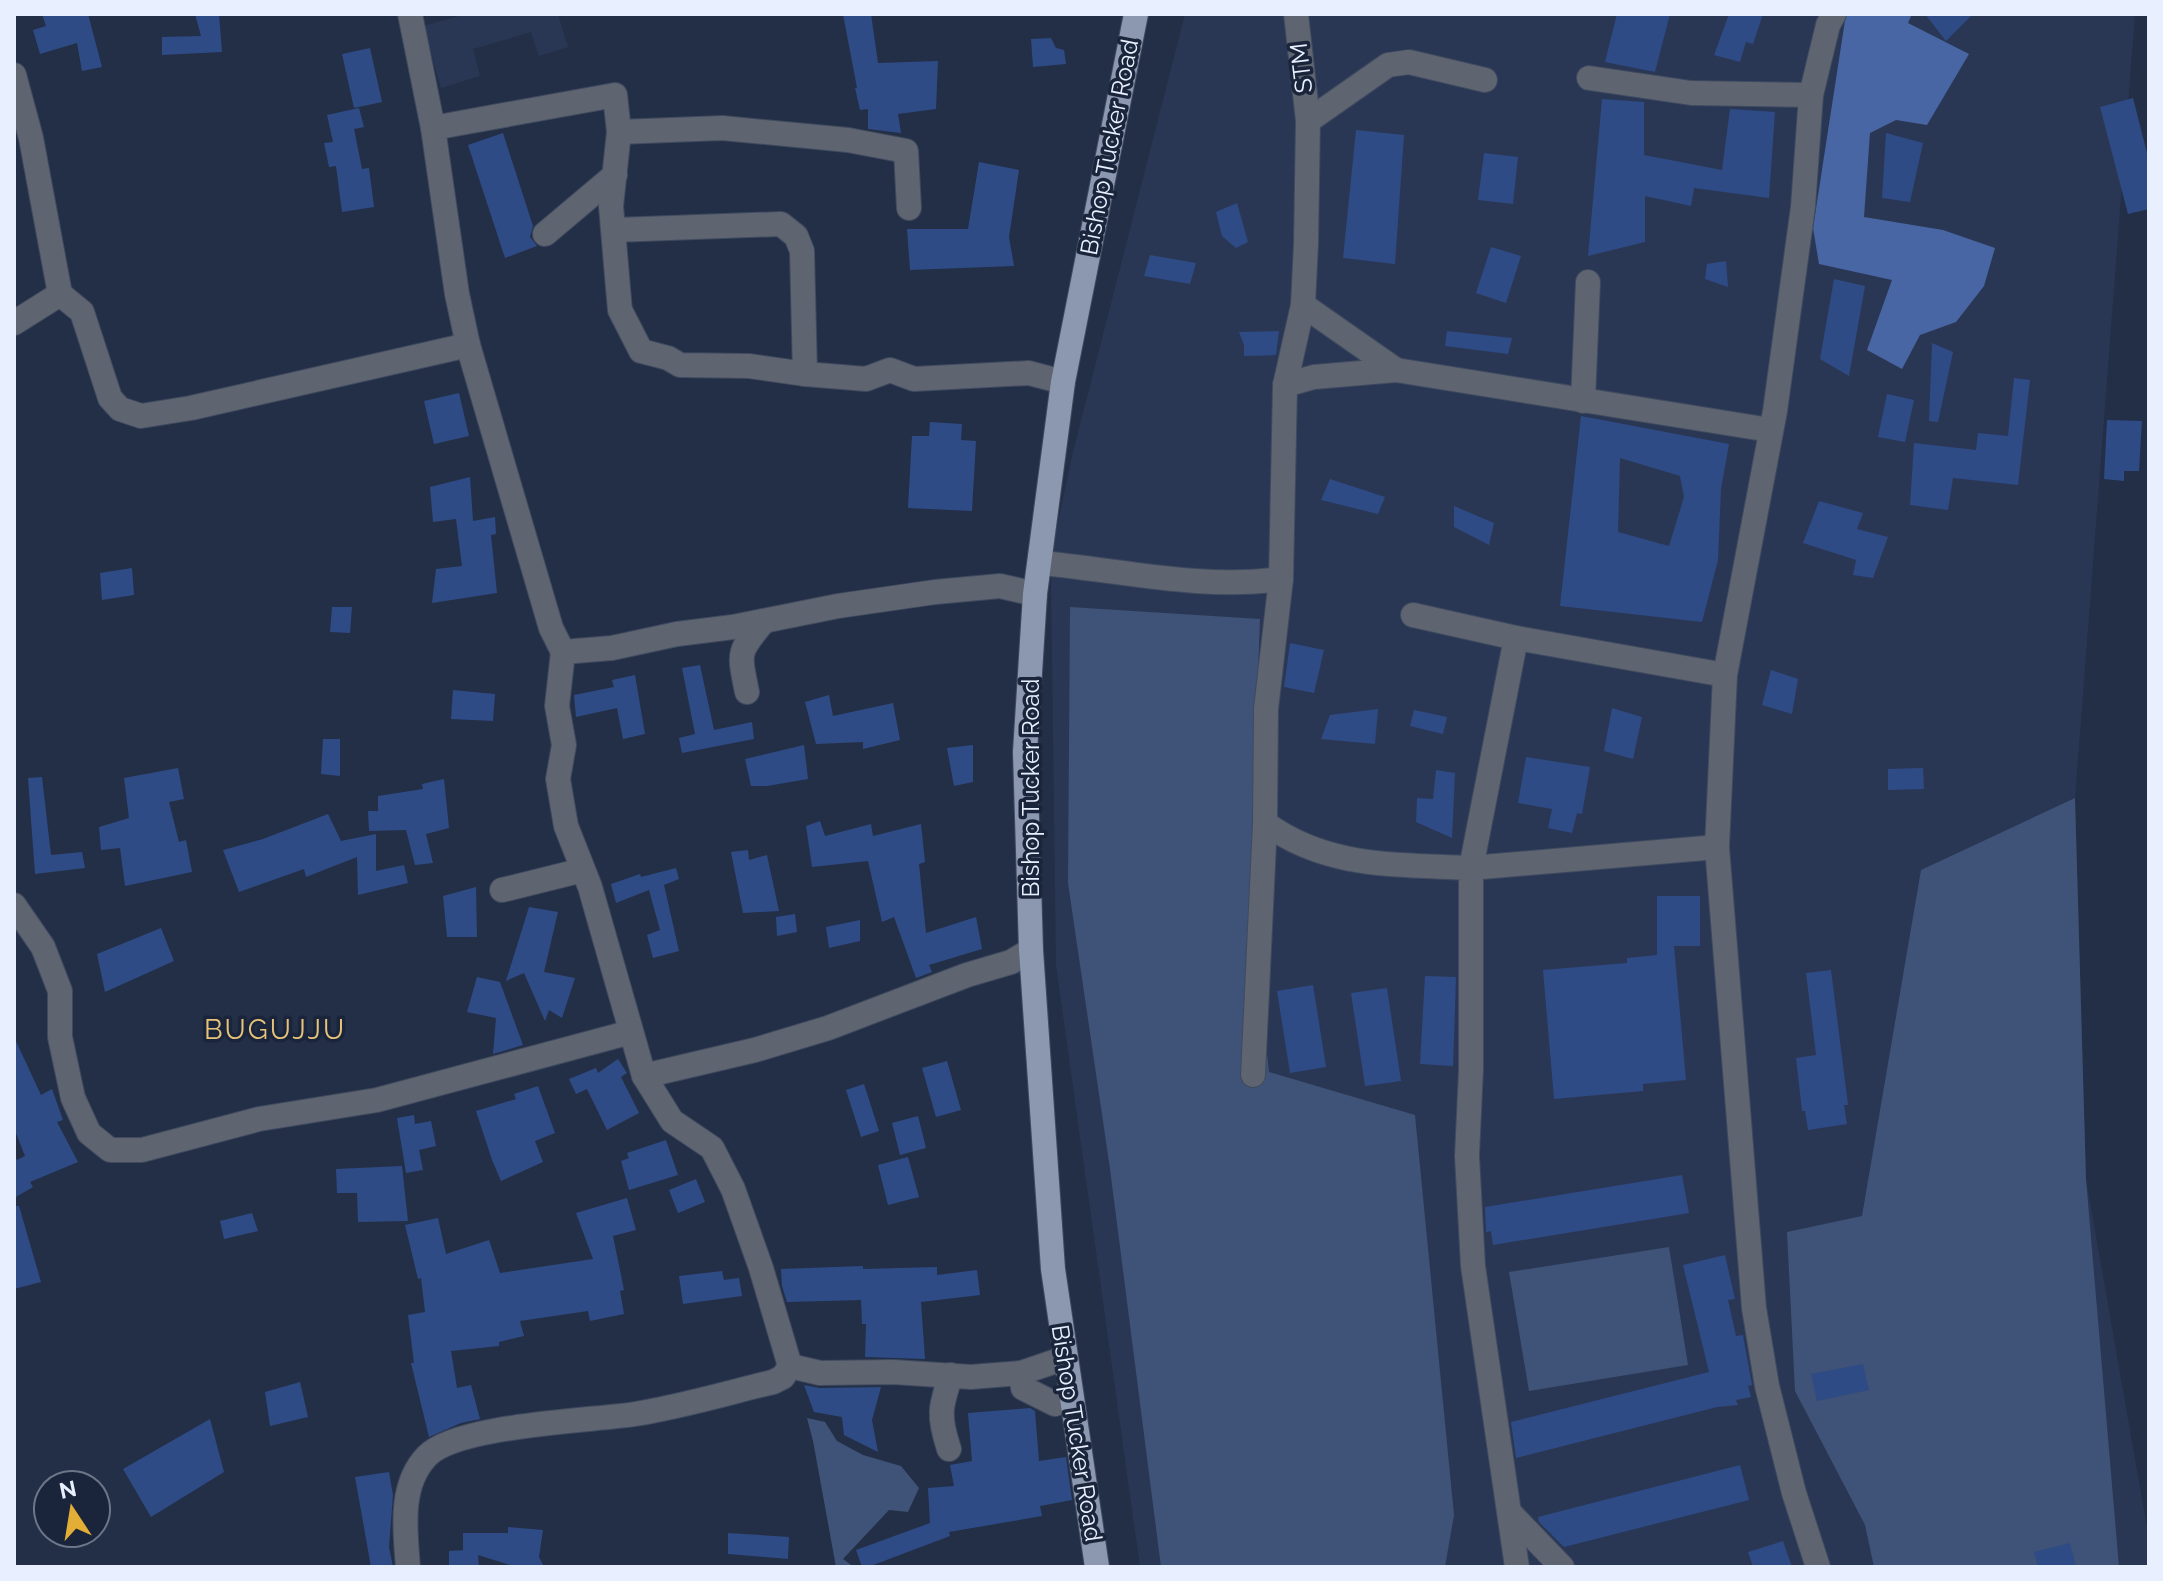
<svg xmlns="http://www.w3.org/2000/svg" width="2163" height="1581" font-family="Raleway,sans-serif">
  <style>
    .built { fill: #293754 }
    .green { fill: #3f5277 }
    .forest { fill: #4866a3 }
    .building { fill: #2f4b85; fill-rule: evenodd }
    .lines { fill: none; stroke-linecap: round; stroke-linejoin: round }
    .minor-casing { stroke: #3f4a60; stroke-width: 26 }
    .major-casing { stroke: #3f4a60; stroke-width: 26 }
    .minor { stroke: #5e6470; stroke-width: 24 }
    .major { stroke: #8c98b0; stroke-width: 24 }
    .labels { text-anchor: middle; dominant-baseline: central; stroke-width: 7; stroke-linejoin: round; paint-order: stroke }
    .street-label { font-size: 24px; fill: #e8f0ff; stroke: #1a253b }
    .quarter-label { font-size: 28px; letter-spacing: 2px; fill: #e8c47b; stroke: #1a253b }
  </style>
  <rect width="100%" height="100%" fill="#232f46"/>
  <g class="built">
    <polygon points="466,14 558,14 568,47 539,56 531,32 473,49 480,76 441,88 423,26"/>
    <polygon points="1185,14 2135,14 2075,799 2086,1179 2149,1539 2149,1567 1140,1567 1056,965 1051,584 1053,546 1073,452"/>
  </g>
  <g class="green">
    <polygon points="1070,607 1260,619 1250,893 1269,1072 1415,1115 1454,1515 1445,1567 1161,1567 1110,1169 1068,883"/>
    <polygon points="2075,798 2086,1179 2119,1567 1874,1567 1865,1525 1795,1391 1787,1232 1862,1216 1921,870"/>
    <polygon points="1669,1247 1688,1365 1529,1391 1509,1272"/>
    <polygon points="807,1418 825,1422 837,1441 863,1455 901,1466 919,1488 908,1512 889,1510 843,1559 854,1567 836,1567 813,1441"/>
  </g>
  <polygon class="forest" points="1846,14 1912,14 1908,23 1969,54 1927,125 1896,120 1870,133 1864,217 1943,230 1995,248 1984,286 1956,322 1920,335 1902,369 1867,350 1892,280 1819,264 1813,228"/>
  <g class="building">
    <polygon points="42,14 88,14 102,67 82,71 77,43 40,54 33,30 46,26"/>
    <polygon points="195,14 219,14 222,52 162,55 162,37 201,36"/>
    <polygon points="843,14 871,14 878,63 938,61 936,109 898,114 901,133 868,129 868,109 860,110 855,88 857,88"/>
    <polygon points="1617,14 1670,14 1655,72 1605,62"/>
    <polygon points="1729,14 1763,14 1753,44 1746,42 1740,62 1714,55"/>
    <polygon points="1925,14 1973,14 1946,41"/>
    <polygon points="1051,38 1056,48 1064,50 1066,64 1033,67 1031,39"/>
    <polygon points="370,48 382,102 354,108 342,54"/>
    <polygon points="2133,98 2149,161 2149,209 2128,214 2100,107"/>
    <polygon points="1602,99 1644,102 1644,155 1722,170 1730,109 1775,112 1769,198 1694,188 1691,206 1645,196 1645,242 1588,256"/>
    <polygon points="359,108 364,127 354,129 362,169 369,168 374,207 342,212 336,166 329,167 324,143 333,142 327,115"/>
    <polygon points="1356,130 1404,135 1395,264 1343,258"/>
    <polygon points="503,133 533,226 530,237 537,246 505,258 468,145"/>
    <polygon points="1886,133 1923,143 1910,202 1882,198"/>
    <polygon points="1484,153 1518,157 1513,204 1478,200"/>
    <polygon points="979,162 1019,170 1009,237 1014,266 910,270 907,229 968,229"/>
    <polygon points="1237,203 1248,242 1236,248 1222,236 1216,212"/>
    <polygon points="1491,247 1521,256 1506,303 1476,293"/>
    <polygon points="1150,255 1196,263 1190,284 1144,276"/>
    <polygon points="1726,261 1728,287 1705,279 1707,264"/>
    <polygon points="1834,279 1865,286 1849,376 1820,359"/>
    <polygon points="1279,331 1276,355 1244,356 1244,345 1239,332"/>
    <polygon points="1447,331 1512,338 1508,354 1445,346"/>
    <polygon points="1932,343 1953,352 1938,422 1929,421"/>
    <polygon points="2014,378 2030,380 2018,485 1953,478 1948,510 1910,505 1914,443 1976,450 1978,433 2008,436"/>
    <polygon points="459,393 469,436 434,444 424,401"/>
    <polygon points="1887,394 1914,400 1905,442 1878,437"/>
    <path d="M1581,416l148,28 -8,45 -3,71 -16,62 -142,-16zM1620,458l60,18 4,21 -15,49 -51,-14z"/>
    <polygon points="2107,420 2142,421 2139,471 2124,471 2124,481 2104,479"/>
    <polygon points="930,422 962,424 961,440 976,441 972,511 908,508 912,436 929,436"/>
    <polygon points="470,477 473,521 495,517 496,534 491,535 497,593 432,603 436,569 462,566 456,519 433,522 430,487"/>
    <polygon points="1330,479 1385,497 1378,514 1321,500"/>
    <polygon points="1819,501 1863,513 1857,529 1888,537 1873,578 1853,575 1856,560 1803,543"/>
    <polygon points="1454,506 1494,523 1489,545 1454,527"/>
    <polygon points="132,568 134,595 102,600 100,573"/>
    <polygon points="332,607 352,607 350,633 330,632"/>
    <polygon points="1290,643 1324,650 1314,693 1284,687"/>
    <polygon points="700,665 714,730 752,722 754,739 682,753 679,738 695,734 682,668"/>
    <polygon points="1771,670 1798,679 1792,714 1762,705"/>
    <polygon points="635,675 645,734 623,739 617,708 576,717 574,695 614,687 612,680"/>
    <polygon points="453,690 495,694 493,721 451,719"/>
    <polygon points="829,695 833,716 893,703 900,740 863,749 863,742 816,744 805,702"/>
    <polygon points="1612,708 1642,717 1633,759 1604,751"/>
    <polygon points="1378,709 1375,744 1321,739 1330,715"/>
    <polygon points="1414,710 1447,717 1443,734 1410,726"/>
    <polygon points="323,739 340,739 340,776 321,774"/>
    <polygon points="804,745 808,779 767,786 751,786 745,759"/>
    <polygon points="973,745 973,782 954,786 947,748"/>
    <polygon points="1526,757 1590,767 1582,814 1577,813 1572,833 1548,828 1552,809 1518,803"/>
    <polygon points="178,768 184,799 169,802 179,842 186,840 192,872 125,886 120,848 101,850 99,827 129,818 124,778"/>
    <polygon points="1923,768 1924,789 1888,790 1888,769"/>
    <polygon points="1436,770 1455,773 1452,838 1416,822 1417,798 1433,799"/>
    <polygon points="42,777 51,855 82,852 85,868 35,874 28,778"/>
    <polygon points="444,779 449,828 426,834 433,863 415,865 406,830 369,831 368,811 378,811 378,796 423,789 422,784"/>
    <polygon points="328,814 341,841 376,834 376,871 404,865 408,883 358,895 357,857 306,877 304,869 239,892 223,850 263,839"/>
    <polygon points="820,821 825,836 871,824 873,836 921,824 925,862 919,864 926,933 976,917 982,949 929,965 932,972 916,978 894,917 882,922 868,861 812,867 806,826"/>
    <polygon points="748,850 749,860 767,855 779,911 743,913 731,852"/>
    <polygon points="676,868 679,879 664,885 679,951 653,958 647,935 660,930 649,890 616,903 611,884 640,874 641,877"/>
    <polygon points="476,887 477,937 447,937 443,896"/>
    <polygon points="1657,896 1700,896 1700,946 1674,946 1686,1080 1643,1084 1643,1091 1554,1099 1543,970 1627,963 1627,958 1657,955"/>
    <polygon points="529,907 558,912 544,972 575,978 562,1018 549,1010 545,1021 524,973 506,981"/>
    <polygon points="795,914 797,932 777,936 776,917"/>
    <polygon points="860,920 860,941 829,948 826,927"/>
    <polygon points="161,928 174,961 105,992 97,954"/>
    <polygon points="1831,970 1848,1105 1844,1105 1847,1124 1808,1130 1805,1111 1802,1111 1796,1058 1816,1055 1806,973"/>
    <polygon points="1425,976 1456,977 1453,1066 1420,1064"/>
    <polygon points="477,977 500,982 523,1045 493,1054 496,1018 467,1012"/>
    <polygon points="1313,985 1326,1067 1290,1073 1277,991"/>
    <polygon points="1387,988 1401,1081 1365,1086 1351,993"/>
    <polygon points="14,1037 41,1095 52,1089 63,1120 57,1122 78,1162 30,1182 33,1187 14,1198 14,1155 17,1160 25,1156 14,1128"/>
    <polygon points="618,1059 627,1073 621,1077 639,1113 607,1130 587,1089 576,1094 569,1079 596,1068 598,1073"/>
    <polygon points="947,1061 961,1110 936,1117 922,1068"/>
    <polygon points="864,1084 879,1131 861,1137 846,1090"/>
    <polygon points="538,1086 555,1133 535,1141 543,1162 501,1181 492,1160 476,1111 516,1099 514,1094"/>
    <polygon points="414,1115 415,1124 431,1121 436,1146 419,1150 423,1170 406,1173 397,1118"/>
    <polygon points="918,1116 926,1148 900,1155 892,1123"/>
    <polygon points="666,1140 678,1175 629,1190 621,1161 629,1158 627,1153"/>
    <polygon points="908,1157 919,1197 888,1205 878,1165"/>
    <polygon points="402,1166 408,1221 358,1222 357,1193 337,1193 336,1169"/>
    <polygon points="1682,1175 1689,1213 1493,1245 1491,1231 1486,1232 1485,1207"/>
    <polygon points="696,1179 705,1202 678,1213 669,1190"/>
    <polygon points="627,1198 636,1230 613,1236 624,1290 620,1291 624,1314 590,1321 588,1311 520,1321 524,1336 499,1342 499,1346 451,1351 457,1388 471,1385 480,1419 461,1423 429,1437 411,1363 414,1363 408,1315 425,1312 421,1278 418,1279 405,1225 438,1218 446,1254 489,1240 500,1273 593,1259 576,1213"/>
    <polygon points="14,1206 19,1206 41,1282 14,1289"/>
    <polygon points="252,1213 258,1231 224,1239 220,1221"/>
    <polygon points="1725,1255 1735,1299 1728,1300 1736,1336 1743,1335 1752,1385 1748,1386 1751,1397 1736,1400 1738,1405 1717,1407 1516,1458 1511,1422 1709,1372 1683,1265"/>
    <polygon points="863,1266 863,1269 937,1267 937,1275 977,1270 980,1295 921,1302 925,1359 865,1357 866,1324 862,1324 861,1300 787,1302 782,1286 781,1269"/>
    <polygon points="722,1271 724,1280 739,1278 742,1296 683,1304 679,1276"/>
    <polygon points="1863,1364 1869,1390 1817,1401 1811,1374"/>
    <polygon points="300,1382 308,1417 270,1426 265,1392"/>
    <polygon points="804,1385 820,1388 881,1387 872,1420 878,1452 844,1435 842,1417 814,1412"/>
    <polygon points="1030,1408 1035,1411 1039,1461 1066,1457 1072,1500 1040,1506 1042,1516 949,1532 950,1536 868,1567 862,1567 856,1550 930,1523 928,1488 954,1486 950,1465 972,1461 968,1413"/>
    <polygon points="210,1419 224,1472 151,1517 123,1469"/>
    <polygon points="1740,1465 1749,1500 1564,1547 1539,1522 1538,1517"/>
    <polygon points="389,1472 393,1495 389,1547 393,1567 371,1567 355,1477"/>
    <polygon points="508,1527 543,1530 539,1557 544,1567 516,1567 478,1555 479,1567 449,1567 449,1551 465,1550 463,1550 463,1533 508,1533"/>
    <polygon points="728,1533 789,1537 788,1559 728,1554"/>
    <polygon points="1783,1541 1792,1567 1753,1567 1748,1552"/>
    <polygon points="2070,1543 2076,1567 2038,1567 2034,1552"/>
  </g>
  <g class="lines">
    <defs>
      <g id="minor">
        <polyline points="410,14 433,128 457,294 468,345 551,628 563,652"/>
        <path d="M1296,14l12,107 -2,123 -3,61 -18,80 -4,194 -15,130 -1,114c63,46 131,41 206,45v201l-4,87 6,110 44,301"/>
        <polyline points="14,75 31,138 60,294 14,323"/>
        <polyline points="1589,78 1691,93 1811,95"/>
        <polyline points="1308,121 1388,65 1409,62 1485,80"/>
        <polyline points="433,128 615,95 619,132 611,206 618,288 620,310 641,351 668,358 680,365 749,366 805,374 866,379 890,370 914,379 1029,373 1063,382"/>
        <polyline points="619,132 722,128 848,140 906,151 909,208"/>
        <polyline points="615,230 781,224 796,236 802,251 805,374"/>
        <polyline points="545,234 615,175"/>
        <polyline points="60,294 82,312 110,398 120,409 141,416 191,408 468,345"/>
        <polyline points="1303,305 1396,370"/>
        <polyline points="1285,385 1314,377 1396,370 1770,430"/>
        <polyline points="1583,401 1588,282"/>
        <path d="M1041,563c79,7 160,27 240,16"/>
        <polyline points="1035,594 1000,586 935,592 838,606 733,627 677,634 612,648 563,652 557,706 564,745 558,779 566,826 590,887 644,1076 672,1121 712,1148 733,1189 761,1268 790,1366 820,1373 893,1372 971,1377 1021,1373 1065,1358"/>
        <polyline points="1413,615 1516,638 1725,675"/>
        <polyline points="1516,638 1471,868 1717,847"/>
        <path d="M747,692c-8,-40 -10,-39 17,-71"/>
        <polyline points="502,890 583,870"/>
        <polyline points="14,905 43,947 60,991 60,1037 73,1098 89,1133 110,1150 142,1150 259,1119 377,1100 631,1032"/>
        <polyline points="1253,1075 1265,823"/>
        <polyline points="644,1076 755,1050 828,1028 967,975 1011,962 1031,950"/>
        <polyline points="1021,1373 1023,1388 1055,1404"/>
        <path d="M949,1449c-11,-33 -9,-42 2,-74"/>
        <polyline points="1511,1514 1562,1567"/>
        <path d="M408,1567c-3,-37 -9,-82 19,-111 30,-31 162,-35 208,-42 46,-7 92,-21 138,-32l10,-5 7,-11"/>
        <polyline points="1818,1567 1794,1493 1767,1386 1754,1308 1717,847 1725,675 1775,411 1803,207 1811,95 1828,25 1834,14"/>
      </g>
      <polyline id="major" points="1097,1567 1053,1269 1031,950 1025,752 1035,594 1063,382 1136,14"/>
    </defs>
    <use href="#minor" class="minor-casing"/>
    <use href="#major" class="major-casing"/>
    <use href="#minor" class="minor"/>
    <use href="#major" class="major"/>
  </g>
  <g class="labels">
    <g class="street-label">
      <text transform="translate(1301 68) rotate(-97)">STM</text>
      <text transform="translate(1109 147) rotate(-79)">Bishop Tucker Road</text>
      <text transform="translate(1030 788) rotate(-90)">Bishop Tucker Road</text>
      <text transform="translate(1077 1433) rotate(81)">Bishop Tucker Road</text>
    </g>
    <g class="quarter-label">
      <text x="275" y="1029">BUGUJJU</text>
    </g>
  </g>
  <rect width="2163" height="1581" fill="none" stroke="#e8f0ff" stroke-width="32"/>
  <g transform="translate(72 1509) rotate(348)"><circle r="38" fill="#1a253b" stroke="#6c7689" stroke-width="2"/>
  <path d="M0-6L14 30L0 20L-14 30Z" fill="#e3ae35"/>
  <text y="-12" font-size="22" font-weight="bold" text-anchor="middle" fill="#e8f0ff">N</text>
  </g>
</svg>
